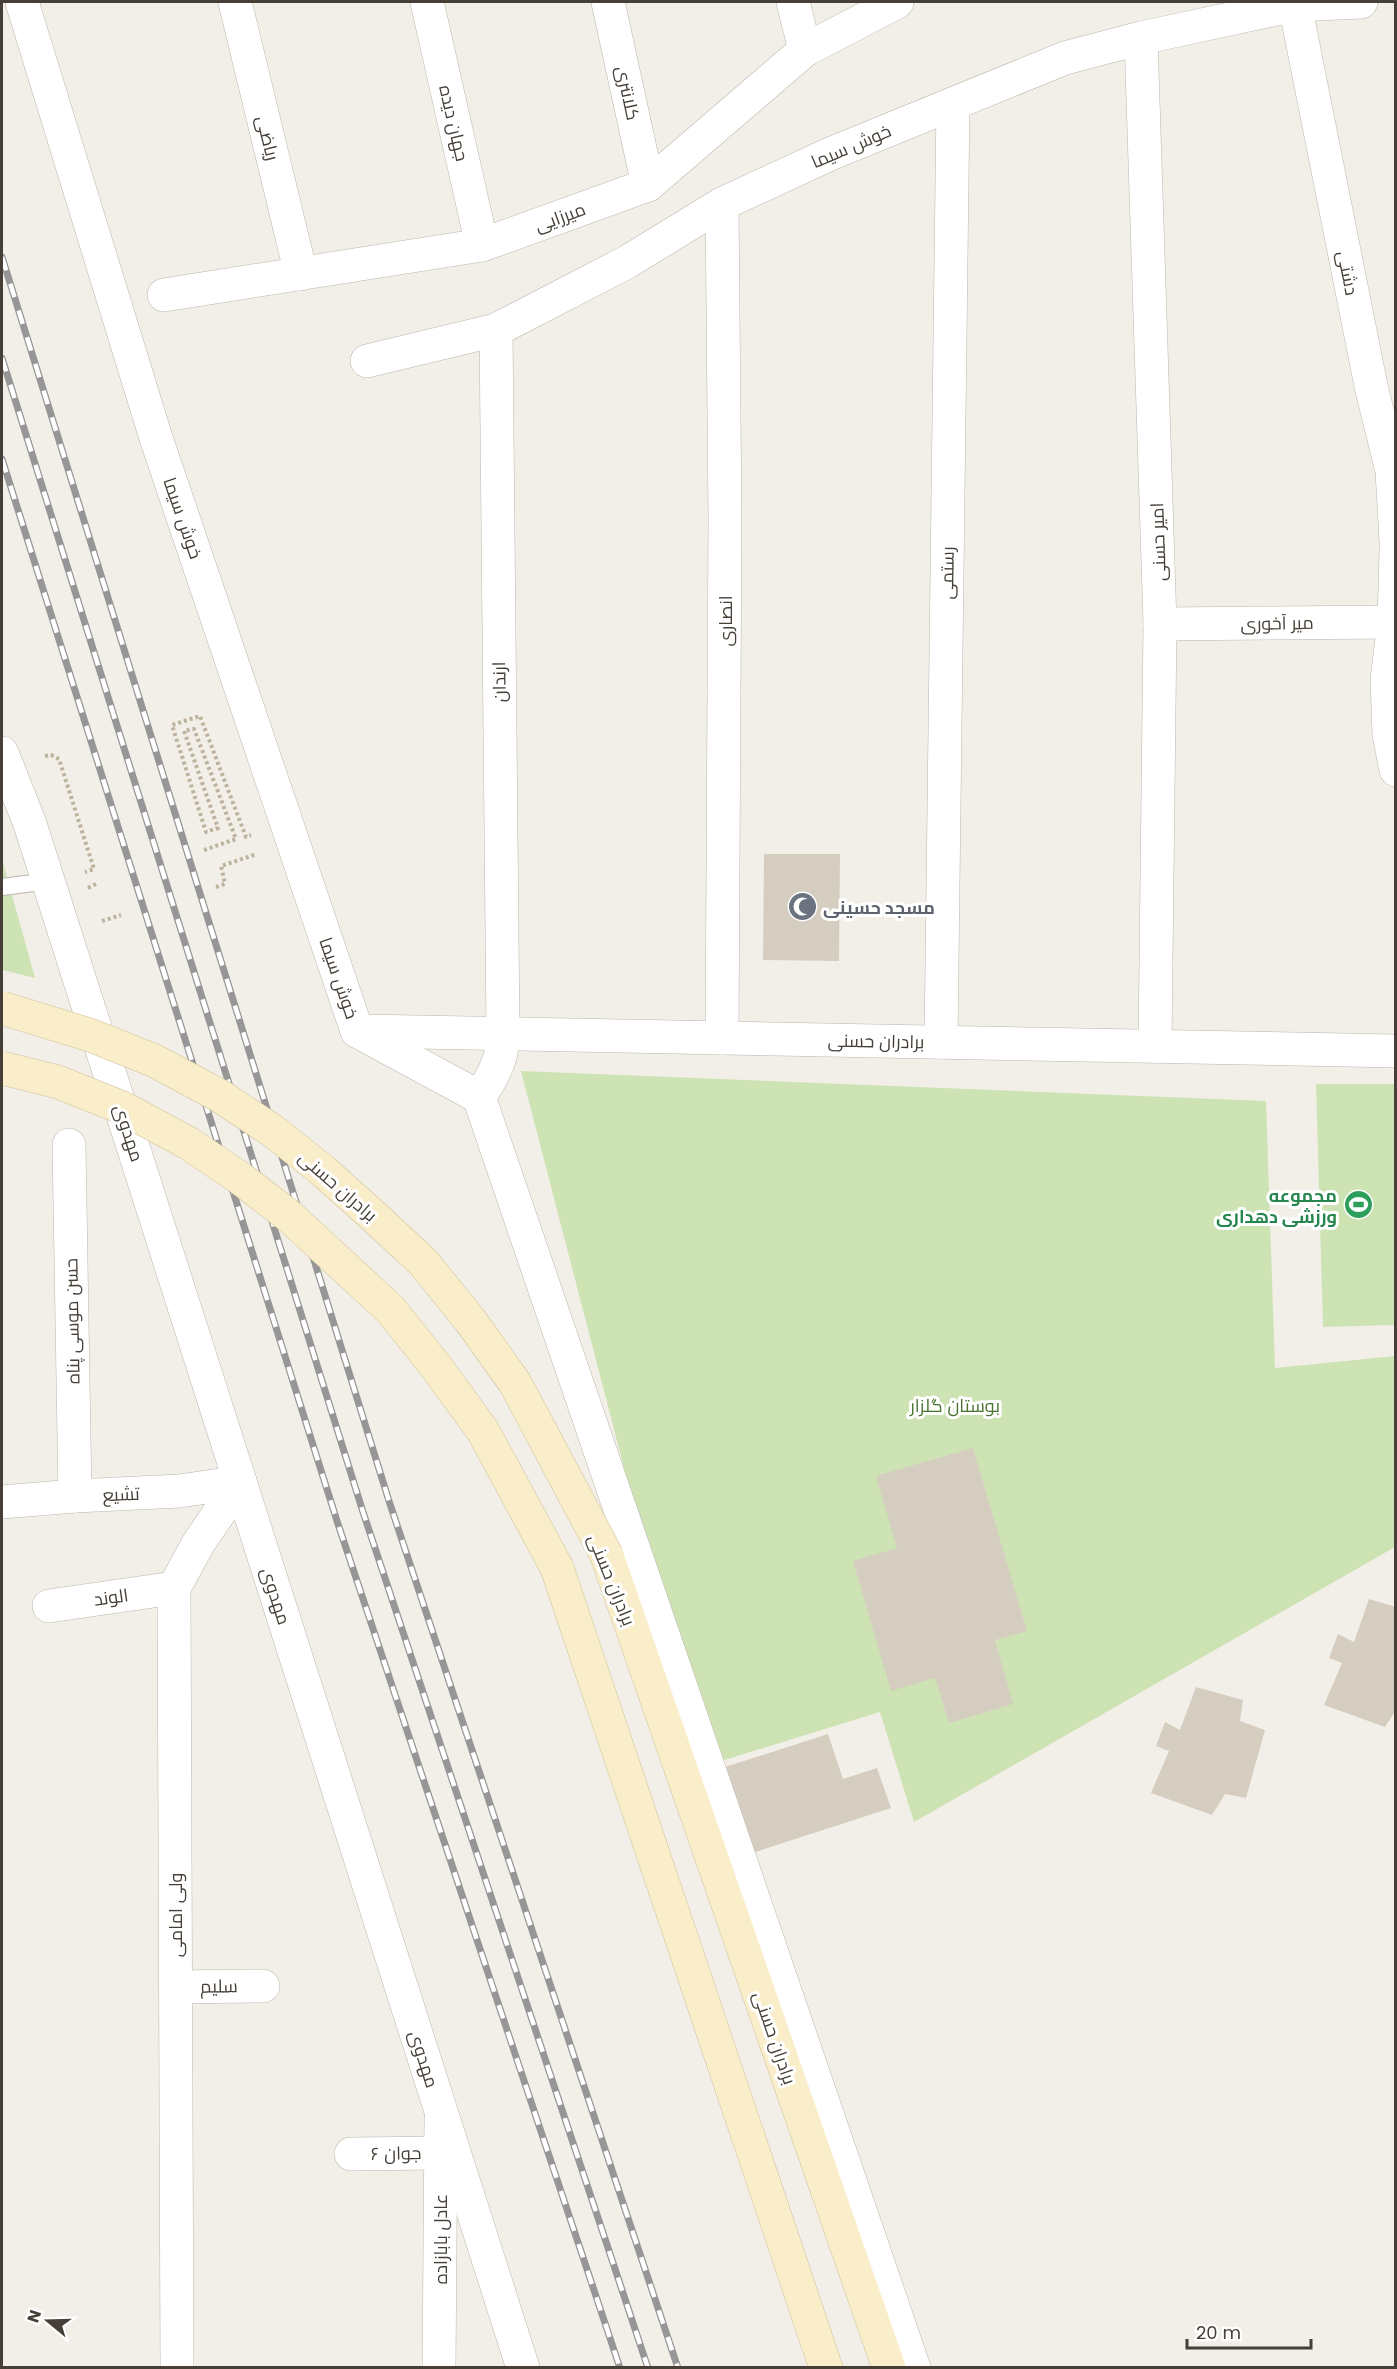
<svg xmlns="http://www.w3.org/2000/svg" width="1397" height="2369" font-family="Poppins,Cairo,sans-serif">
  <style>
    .green { fill: #cee3b4 }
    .building { fill: #d6cdc1 }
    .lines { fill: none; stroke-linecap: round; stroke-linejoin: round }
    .service-casing { stroke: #bdb6ab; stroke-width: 18 }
    .minor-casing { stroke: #bdb6ab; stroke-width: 34 }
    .tertiary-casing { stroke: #bdb6ab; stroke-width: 34 }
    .secondary-casing { stroke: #cec09a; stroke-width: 34 }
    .path { stroke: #bdb29d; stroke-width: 4; stroke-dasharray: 3 3; stroke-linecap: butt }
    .service { stroke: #fff; stroke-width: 16 }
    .minor { stroke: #fff; stroke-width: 33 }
    .tertiary { stroke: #fff; stroke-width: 33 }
    .secondary { stroke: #faeeca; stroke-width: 33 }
    .rail-casing { stroke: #969696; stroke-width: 7 }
    .rail { stroke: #fff; stroke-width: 4.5; stroke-dasharray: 14; stroke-linecap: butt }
    .secondary-bridge-casing { stroke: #cec09a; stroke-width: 34; stroke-linecap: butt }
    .secondary-bridge { stroke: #faeeca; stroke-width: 33 }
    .labels { text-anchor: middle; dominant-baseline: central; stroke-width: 6; stroke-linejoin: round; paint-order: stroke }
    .street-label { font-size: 18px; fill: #453f37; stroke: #fff }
    .worship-label { font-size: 18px; font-weight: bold; fill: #5b616d; stroke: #fff; text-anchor: start }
    .leisure-label { font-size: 18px; font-weight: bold; fill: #27864d; stroke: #fff; text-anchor: end }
    .park-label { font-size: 18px; fill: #49722f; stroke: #fff }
  </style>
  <rect width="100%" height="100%" fill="#f2efe8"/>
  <g class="green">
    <polygon points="2,859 35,978 2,970"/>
    <polygon points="521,1071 1266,1101 1275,1368 1395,1356 1395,1547 914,1822 880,1712 718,1762 638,1522"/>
    <polygon points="1316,1084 1395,1084 1395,1325 1323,1327"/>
  </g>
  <g class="building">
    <polygon points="764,854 840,854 839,961 763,960"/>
    <polygon points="973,1448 1027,1631 995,1640 1013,1704 949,1723 935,1678 891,1691 853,1561 897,1548 876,1476"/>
    <polygon points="1369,1599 1396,1607 1396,1710 1385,1727 1324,1705 1342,1663 1329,1658 1338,1634 1354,1642"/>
    <polygon points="1196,1687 1243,1700 1240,1721 1265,1730 1246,1798 1225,1794 1212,1815 1151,1793 1169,1751 1156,1746 1165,1722 1180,1730"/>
    <polygon points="828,1734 843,1779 877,1768 891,1808 749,1854 722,1768"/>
  </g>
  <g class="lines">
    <defs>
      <polyline id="service" points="2,887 49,881"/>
      <g id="minor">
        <polyline points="235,2 301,274"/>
        <polyline points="427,2 482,245"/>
        <polyline points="608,2 648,185"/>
        <polyline points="793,2 805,50"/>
        <polyline points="1295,5 1371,386 1392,471 1396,541"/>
        <polyline points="1141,38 1160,624 1155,1046"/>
        <polyline points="164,295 482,245 648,185 805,50 897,2"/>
        <polyline points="496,330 503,1033"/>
        <polyline points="367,361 496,330 627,262 722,204 830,154 1065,58 1141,38 1295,5 1361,2"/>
        <polyline points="1396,552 1394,622 1387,680 1389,734 1396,770"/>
        <polyline points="1160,624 1394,622"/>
        <polyline points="722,1038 725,521 722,204"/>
        <polyline points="941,1042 953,104"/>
        <polyline points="69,1145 75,1496"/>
        <polyline points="2,1502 75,1496 180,1491 240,1482"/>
        <polyline points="49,1606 174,1588"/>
        <polyline points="176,1987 263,1986"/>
        <polyline points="351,2154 441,2153"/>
        <polyline points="177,2368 174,1588 198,1544 240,1482"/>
        <polyline points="439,2368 441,2120"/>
      </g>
      <g id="tertiary">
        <polyline points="22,2 156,438 357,1031"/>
        <polyline points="2,753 30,824 523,2368"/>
        <polyline points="357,1031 479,1097 914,2368"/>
        <polyline points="363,1031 1396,1051"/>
        <path d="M479,1097c14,-19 25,-40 24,-64"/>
      </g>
      <g id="secondary">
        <polyline points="607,1556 889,2368"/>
        <polyline points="557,1568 826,2368"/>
      </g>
    </defs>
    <use href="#service" class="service-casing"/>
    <use href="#minor" class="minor-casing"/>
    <use href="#tertiary" class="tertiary-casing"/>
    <use href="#secondary" class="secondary-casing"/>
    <g class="path">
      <polyline points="45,756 51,755 59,759 94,869 85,872"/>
      <polyline points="204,850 236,839 194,729 184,731 218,828 206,832 172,725 200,716 246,837 251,835"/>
      <polyline points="216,887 225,884 221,866 257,854"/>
      <polyline points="88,888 96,884"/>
      <polyline points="102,921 121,915"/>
    </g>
    <use href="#service" class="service"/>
    <use href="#minor" class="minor"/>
    <use href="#tertiary" class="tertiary"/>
    <use href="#secondary" class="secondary"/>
    <defs>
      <g id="rail">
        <polyline points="2,257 389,1501 678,2368"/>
        <polyline points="2,358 363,1512 648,2368"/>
        <polyline points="2,459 337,1521 620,2368"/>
      </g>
    </defs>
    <use href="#rail" class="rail-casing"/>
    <use href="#rail" class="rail"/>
    <defs>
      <g id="secondary-bridge">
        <polyline points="2,1008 90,1035 155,1061 220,1096 273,1131 322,1170 369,1212 423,1262 470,1320 515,1383 607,1556"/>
        <polyline points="2,1068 58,1082 123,1108 188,1143 240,1178 289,1216 391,1310 437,1368 483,1431 557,1568"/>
      </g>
    </defs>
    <use href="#secondary-bridge" class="secondary-bridge-casing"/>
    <use href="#secondary-bridge" class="secondary-bridge"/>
  </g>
  <defs>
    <symbol id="mosque-disc" viewBox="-11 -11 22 22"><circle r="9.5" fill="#6b7280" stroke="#fff"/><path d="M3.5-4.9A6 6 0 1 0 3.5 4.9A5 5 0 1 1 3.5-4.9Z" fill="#fff"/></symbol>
    <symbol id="stadium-disc" viewBox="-11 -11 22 22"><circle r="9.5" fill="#2e9e5b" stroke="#fff"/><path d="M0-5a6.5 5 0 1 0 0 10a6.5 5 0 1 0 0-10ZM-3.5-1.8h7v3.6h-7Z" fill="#fff"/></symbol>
  </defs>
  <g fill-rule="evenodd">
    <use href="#mosque-disc" x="786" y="890" width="33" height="33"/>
    <use href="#stadium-disc" x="1342" y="1188" width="33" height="33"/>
  </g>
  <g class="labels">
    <g class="street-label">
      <text transform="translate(628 93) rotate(78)">کلانتری</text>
      <text transform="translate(454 123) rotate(77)">جهان دیده</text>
      <text transform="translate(268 138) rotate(76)">ریاضی</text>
      <text transform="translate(851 146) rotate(-23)">خوش سیما</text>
      <text transform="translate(560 217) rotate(-20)">میرزایی</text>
      <text transform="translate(1348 273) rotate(79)">دشتی</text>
      <text transform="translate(183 518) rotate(71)">خوش سیما</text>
      <text transform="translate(1158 542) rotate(-92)">امیر حسنی</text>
      <text transform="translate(947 573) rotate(-89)">رستمی</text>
      <text transform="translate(725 621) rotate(-90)">انصاری</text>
      <text transform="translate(1277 623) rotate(-1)">میر آخوری</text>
      <text transform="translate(499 682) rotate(-91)">ارندان</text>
      <text transform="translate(339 978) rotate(71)">خوش سیما</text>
      <text transform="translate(876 1041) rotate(1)">برادران حسنی</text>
      <text transform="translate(129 1133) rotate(72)">مهدوی</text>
      <text transform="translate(338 1186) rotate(41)">برادران حسنی</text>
      <text transform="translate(72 1321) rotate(-91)">حسن موسی پناه</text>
      <text transform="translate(121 1494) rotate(-2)">تشیع</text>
      <text transform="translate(612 1580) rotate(68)">برادران حسنی</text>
      <text transform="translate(276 1596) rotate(72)">مهدوی</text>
      <text transform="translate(111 1597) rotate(-8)">الوند</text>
      <text transform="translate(175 1915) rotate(-90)">ولی امامی</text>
      <text transform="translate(219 1986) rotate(-1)">سلیم</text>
      <text transform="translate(775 2038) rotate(71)">برادران حسنی</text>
      <text transform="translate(424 2059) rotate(72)">مهدوی</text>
      <text transform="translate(396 2153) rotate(-1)">جوان ۶</text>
      <text transform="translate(440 2239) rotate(-90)">عادل بابازاده</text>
    </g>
    <g class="worship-label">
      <text x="823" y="907">مسجد حسینی</text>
    </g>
    <g class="leisure-label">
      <text x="1337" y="1195">مجموعه<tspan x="1337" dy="21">ورزشی دهداری</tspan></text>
    </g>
    <g class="park-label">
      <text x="955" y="1405">بوستان گلزار</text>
    </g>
  </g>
  <rect width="1397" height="2369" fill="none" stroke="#453f37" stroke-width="6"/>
  <g transform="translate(48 2321) rotate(289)" stroke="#ffffff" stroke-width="4.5" paint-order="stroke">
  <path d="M0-4.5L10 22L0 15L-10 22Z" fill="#453f37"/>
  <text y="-9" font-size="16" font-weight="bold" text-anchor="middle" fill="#453f37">N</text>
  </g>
  <path d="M1187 2339v9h124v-9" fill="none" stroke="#453f37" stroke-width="3"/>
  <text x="1196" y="2339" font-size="18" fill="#453f37" stroke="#ffffff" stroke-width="4.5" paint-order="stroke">20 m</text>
</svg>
